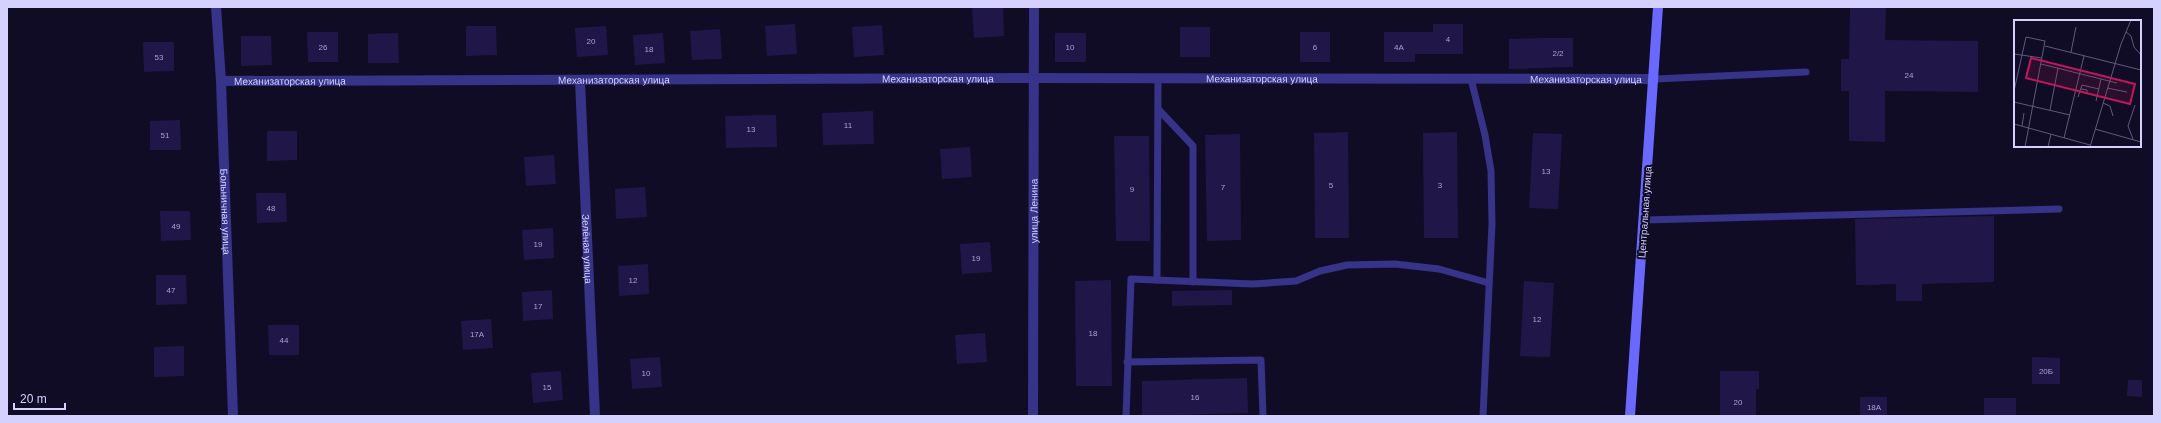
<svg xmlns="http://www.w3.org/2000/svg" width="2161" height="423" font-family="Helvetica,sans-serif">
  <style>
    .building { fill: #201748 }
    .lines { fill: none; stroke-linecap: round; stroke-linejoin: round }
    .lane { stroke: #363388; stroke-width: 7 }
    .street { stroke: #363388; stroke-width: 10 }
    .secondary { stroke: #6a68ff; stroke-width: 10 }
    .labels { text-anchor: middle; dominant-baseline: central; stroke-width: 4; stroke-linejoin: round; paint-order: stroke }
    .number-label { font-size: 8px; fill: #a8a2d1 }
    .street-label { font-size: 10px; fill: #d5d1ff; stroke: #100c25 }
    .inset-road { fill: none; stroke: #5f5b7c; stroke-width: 1 }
    .view { fill: #c2185b; fill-opacity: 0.15; stroke: #c2185b; stroke-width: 2 }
    .inset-edge { fill: none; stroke: #d5d1ff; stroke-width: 2 }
  </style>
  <rect width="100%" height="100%" fill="#100c25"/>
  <g class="building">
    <polygon points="1003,7 1004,36 974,38 972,8"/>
    <polygon points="1850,8 1886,8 1885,40 1978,41 1978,92 1885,91 1885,142 1849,141 1849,91 1841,91 1841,59 1849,59"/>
    <polygon points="795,24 797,54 767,56 765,26"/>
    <polygon points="1433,24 1463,24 1463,54 1415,54 1415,62 1384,62 1384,32 1433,32"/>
    <polygon points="882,25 884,55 854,57 852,27"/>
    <polygon points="466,26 496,26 497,55 466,56"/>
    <polygon points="606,26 608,55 577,57 575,28"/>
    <rect x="1180" y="27" width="30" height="30"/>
    <polygon points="720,29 722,59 692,60 690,31"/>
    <polygon points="307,32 338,32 338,62 308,62"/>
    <rect x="1300" y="32" width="30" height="30"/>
    <polygon points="398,33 399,63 368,63 368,34"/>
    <polygon points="663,33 665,63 635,65 633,35"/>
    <rect x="1055" y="33" width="31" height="29"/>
    <polygon points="241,36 271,36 272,65 241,66"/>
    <polygon points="1543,38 1573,38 1573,67 1509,69 1509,39"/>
    <polygon points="143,42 174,42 174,71 144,72"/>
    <polygon points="873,111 874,144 823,145 822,113"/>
    <polygon points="776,115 777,147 726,148 725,116"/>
    <polygon points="180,120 181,150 150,150 150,121"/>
    <polygon points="267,131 297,131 297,160 267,161"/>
    <polygon points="1348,132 1349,238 1315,238 1314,133"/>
    <polygon points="1457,132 1458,238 1424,238 1423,133"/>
    <polygon points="1533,133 1562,134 1558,209 1529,208"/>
    <polygon points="1240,134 1241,240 1207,241 1205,135"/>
    <polygon points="1114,136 1149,136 1150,241 1116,241"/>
    <polygon points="970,147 972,177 942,179 940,149"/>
    <polygon points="554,155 556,184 526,186 524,157"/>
    <polygon points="645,187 647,217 616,219 615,189"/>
    <polygon points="256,193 286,193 287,222 257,223"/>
    <polygon points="160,211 190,211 191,240 161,241"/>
    <polygon points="1994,216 1994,282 1922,284 1922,301 1896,301 1896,284 1856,285 1855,219"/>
    <polygon points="553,228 554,258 524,260 522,230"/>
    <polygon points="990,242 992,272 962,274 960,244"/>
    <polygon points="648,264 649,294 619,296 618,266"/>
    <polygon points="156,275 186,275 187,304 156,305"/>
    <polygon points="1111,280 1112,386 1076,386 1075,281"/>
    <polygon points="1524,281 1554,283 1550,357 1520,356"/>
    <polygon points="552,290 553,319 523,321 522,292"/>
    <polygon points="1232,290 1232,305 1172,306 1172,291"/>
    <polygon points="491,319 493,348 463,350 461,321"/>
    <polygon points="268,325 299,325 299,355 269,355"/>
    <polygon points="985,333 987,362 957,364 955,335"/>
    <polygon points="184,346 184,376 154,377 154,347"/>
    <polygon points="660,357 662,387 632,389 630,359"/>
    <polygon points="2032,357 2060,358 2060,384 2032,384"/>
    <polygon points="561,371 563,400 533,403 531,373"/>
    <polygon points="1720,371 1759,371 1759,389 1756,389 1756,416 1720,416"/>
    <polygon points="1247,378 1248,413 1142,416 1142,381"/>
    <polygon points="2128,380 2142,380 2142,397 2127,396"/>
    <rect x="1860" y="397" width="27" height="19"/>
    <rect x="1984" y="398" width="32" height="18"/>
  </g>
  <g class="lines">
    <g class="lane">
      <polyline points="1471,79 1485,135 1491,171 1492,224 1483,416"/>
      <polyline points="1655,79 1806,72"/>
      <polyline points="1159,110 1193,146 1193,282"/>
      <polyline points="1644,220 2059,209"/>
      <polyline points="1157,280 1158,79"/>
      <polyline points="1127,362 1261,360 1263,416"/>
      <polyline points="1126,416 1131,279 1253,284 1296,281 1320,271 1347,265 1395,264 1439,269 1489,283"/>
    </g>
    <g class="street">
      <path id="s1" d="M216,7l5,74 12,335"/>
      <path id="s2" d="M221,81l814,-3 620,1"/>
      <path id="s3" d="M580,81l15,335"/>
      <path id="s4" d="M1033,416l1,-409"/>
    </g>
    <polyline class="secondary" points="1630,416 1658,7"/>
  </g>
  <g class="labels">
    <g class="number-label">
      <text x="1448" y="39">4</text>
      <text x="591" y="41">20</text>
      <text x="323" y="47">26</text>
      <text x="1070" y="47">10</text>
      <text x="1315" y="47">6</text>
      <text x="1399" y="47">4А</text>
      <text x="649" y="49">18</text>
      <text x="1558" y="53">2/2</text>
      <text x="159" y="57">53</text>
      <text x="1909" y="75">24</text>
      <text x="848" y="125">11</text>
      <text x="751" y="129">13</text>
      <text x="165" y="135">51</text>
      <text x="1546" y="171">13</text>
      <text x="1331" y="185">5</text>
      <text x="1440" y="185">3</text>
      <text x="1223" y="187">7</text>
      <text x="1132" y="189">9</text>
      <text x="271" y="208">48</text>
      <text x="176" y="226">49</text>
      <text x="538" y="244">19</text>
      <text x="976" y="258">19</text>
      <text x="633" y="280">12</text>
      <text x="171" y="290">47</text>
      <text x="538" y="306">17</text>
      <text x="1537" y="319">12</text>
      <text x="1093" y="333">18</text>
      <text x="477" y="334">17А</text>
      <text x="284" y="340">44</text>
      <text x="2046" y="371">20Б</text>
      <text x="646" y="373">10</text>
      <text x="547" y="387">15</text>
      <text x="1195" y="397">16</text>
      <text x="1738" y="402">20</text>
      <text x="1874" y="407">18А</text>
    </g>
    <g class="street-label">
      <text stroke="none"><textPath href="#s2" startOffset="717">Механизаторская улица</textPath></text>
      <text stroke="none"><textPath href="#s2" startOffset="1041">Механизаторская улица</textPath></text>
      <text stroke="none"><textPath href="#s2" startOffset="1365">Механизаторская улица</textPath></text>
      <text stroke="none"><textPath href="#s2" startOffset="69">Механизаторская улица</textPath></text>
      <text stroke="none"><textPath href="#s2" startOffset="393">Механизаторская улица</textPath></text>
      <text stroke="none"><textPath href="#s1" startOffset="205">Больничная улица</textPath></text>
      <text stroke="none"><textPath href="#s4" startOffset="205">улица Ленина</textPath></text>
      <text transform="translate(1645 212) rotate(-86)">Центральная улица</text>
      <text stroke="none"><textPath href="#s3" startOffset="168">Зелёная улица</textPath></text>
    </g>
  </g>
  <g transform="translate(2014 20)">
    <rect width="127" height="127" fill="#100c25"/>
    <path class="inset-road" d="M112,12l5,4 3,11 7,8M31,26l96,24M57,32l5,-25M0,34l28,4M27,44l76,19M93,68l20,4M62,70l11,3v-3l-6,-1M0,71l12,-54 19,4 -20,106M64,77l4,-12 17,4M82,81l5,-22M0,82l56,13M89,83l7,3 3,10M36,90l8,-42M0,104l76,21M8,106l2,-13M81,109l46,13M50,118l20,-82M119,119l-5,-13 7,-21M34,127l3,-13M76,127l31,-103 10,-24"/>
    <path class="view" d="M17,38l104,26 -5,20 -104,-26z"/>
    <rect width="127" height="127" class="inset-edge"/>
  </g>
  <rect width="2161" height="423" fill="none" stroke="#d5d1ff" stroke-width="16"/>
  <path d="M14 403v6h51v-6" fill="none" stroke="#d5d1ff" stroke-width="2"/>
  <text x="20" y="403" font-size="12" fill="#d5d1ff" stroke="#100c25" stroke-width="3" paint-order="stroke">20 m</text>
</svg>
